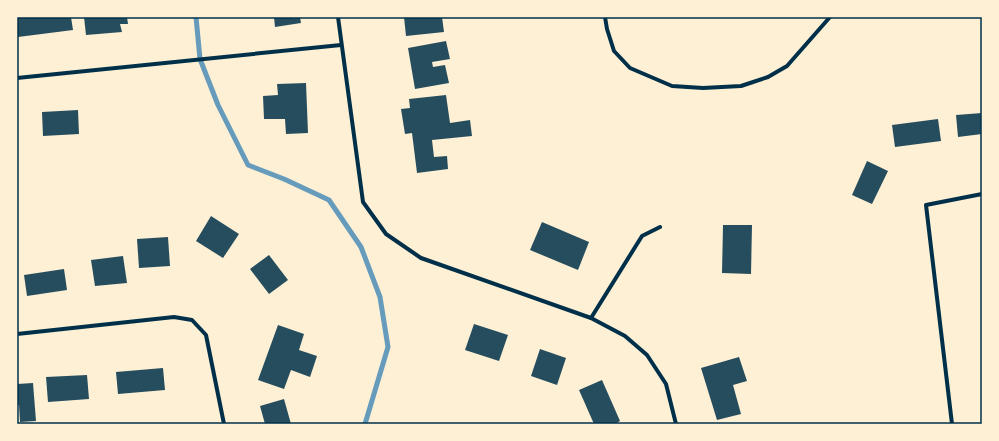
<svg xmlns="http://www.w3.org/2000/svg" width="999" height="441" font-family="'Fira Sans Condensed',sans-serif">
  <style>
    .lines { fill: none; stroke-linecap: round; stroke-linejoin: round }
    .stream { stroke: #669bbc; stroke-width: 5 }
    .building { fill: #264d5e }
    .minor { stroke: #003049; stroke-width: 4 }
    .neatline { fill: none; stroke: #003049; stroke-width: 1.5 }
  </style>
  <rect width="100%" height="100%" fill="#fdf0d5"/>
  <g class="lines">
    <polyline class="stream" points="196,17 200,59 218,105 248,165 284,179 329,200 361,247 380,297 388,347 365,424"/>
  </g>
  <g class="building">
    <polygon points="17,17 71,17 73,30 18,37"/>
    <polygon points="84,17 127,17 128,24 120,24 122,32 86,35"/>
    <polygon points="274,17 300,17 301,23 275,27"/>
    <polygon points="404,17 442,17 444,32 406,36"/>
    <polygon points="446,41 450,59 432,62 433,67 445,65 449,83 415,89 408,48"/>
    <polygon points="306,83 308,133 286,134 285,119 264,119 263,96 278,95 277,84"/>
    <polygon points="446,95 450,123 470,120 472,136 432,140 434,157 447,156 448,169 417,173 412,133 405,134 401,109 410,108 409,99"/>
    <polygon points="78,110 79,134 43,136 42,112"/>
    <polygon points="982,113 982,134 958,137 956,115"/>
    <polygon points="938,119 941,141 895,147 892,125"/>
    <polygon points="867,161 888,171 872,204 852,195"/>
    <polygon points="211,216 239,234 223,258 196,241"/>
    <polygon points="542,222 589,242 578,270 530,250"/>
    <polygon points="723,225 752,225 751,274 722,273"/>
    <polygon points="168,237 170,266 139,268 137,239"/>
    <polygon points="269,255 288,280 269,294 250,269"/>
    <polygon points="123,256 127,283 95,286 91,260"/>
    <polygon points="64,269 67,290 27,296 24,275"/>
    <polygon points="474,324 508,335 499,361 465,350"/>
    <polygon points="278,325 304,334 299,350 317,356 310,377 291,370 284,389 258,380"/>
    <polygon points="540,349 566,358 557,385 531,376"/>
    <polygon points="739,357 747,381 733,385 741,414 717,420 701,368"/>
    <polygon points="163,368 165,390 118,394 116,372"/>
    <polygon points="87,375 89,399 48,402 46,377"/>
    <polygon points="602,380 620,421 615,424 594,424 579,390"/>
    <polygon points="33,383 36,421 20,422 19,405 17,405 17,384"/>
    <polygon points="284,399 291,424 265,424 260,406"/>
  </g>
  <g class="lines">
    <g class="minor">
      <polyline points="338,17 363,202 386,234 421,258 591,318 625,336 647,355 666,384 676,424"/>
      <polyline points="605,17 607,29 614,51 630,68 672,86 703,88 741,86 768,77 787,66 830,17"/>
      <polyline points="17,78 341,45"/>
      <polyline points="591,318 642,236 660,227"/>
      <polyline points="17,334 174,317 192,320 206,335 224,424"/>
      <polyline points="952,424 926,205 982,194"/>
    </g>
  </g>
  <rect width="999" height="441" fill="none" stroke="#fdf0d5" stroke-width="36"/>
  <rect x="18" y="18" width="963" height="405" class="neatline"/>
</svg>
